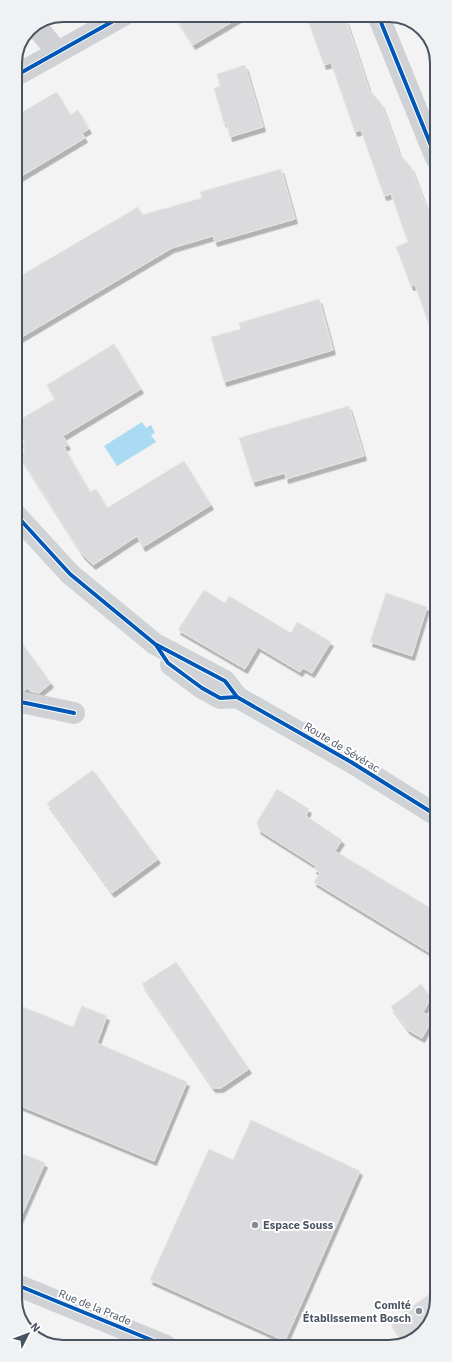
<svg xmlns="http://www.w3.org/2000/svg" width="452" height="1362" font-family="'IBM Plex Sans',sans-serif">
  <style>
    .water { fill: #aadbf2 }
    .building { fill: #dbdbdd; stroke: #e5e5e6; filter: url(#shadow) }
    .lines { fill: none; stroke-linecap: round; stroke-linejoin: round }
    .minor { stroke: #cfd1d4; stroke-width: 22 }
    .secondary { stroke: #d0d3d5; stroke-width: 22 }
    .cycleway-casing { stroke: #fff; stroke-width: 6 }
    .cycleway { stroke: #0057b8; stroke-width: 4 }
    .poi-dot { fill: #858b95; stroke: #fff; stroke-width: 1.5 }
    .labels { text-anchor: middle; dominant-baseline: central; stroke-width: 4; stroke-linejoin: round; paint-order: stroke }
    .street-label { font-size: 11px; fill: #495362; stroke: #fff }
    .poi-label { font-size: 11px; font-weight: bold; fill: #495362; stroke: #fff; text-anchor: start }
    .rim { fill: none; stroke: #495362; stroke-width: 2 }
  </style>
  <defs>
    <filter id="shadow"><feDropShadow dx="2.5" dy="4.5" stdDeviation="0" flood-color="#0004"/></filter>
  </defs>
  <rect width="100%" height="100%" fill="#f4f3f3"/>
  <polygon class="water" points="142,422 146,428 151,425 155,433 151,435 156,442 117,466 104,446"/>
  <g class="building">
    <polygon points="174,15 244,15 193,45"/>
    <polygon points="306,15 336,15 339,23 346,20 369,90 381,103 399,153 411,167 431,220 436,218 436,335 433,336 415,285 411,286 396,247 408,242 391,194 384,196 361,130 355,132 331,63 324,65"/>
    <polygon points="245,65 263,127 230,137 226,122 224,123 214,88 220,86 217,74"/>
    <polygon points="57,92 70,115 78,110 89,129 82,133 85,138 15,180 15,116"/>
    <polygon points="281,169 295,219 215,242 213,236 172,248 15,341 15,279 138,207 142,215 202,198 200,192"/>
    <polygon points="319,299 333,350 224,382 211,337 241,329 239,323"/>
    <polygon points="114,344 141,389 63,436 68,445 64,447 90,492 96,489 107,508 184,461 211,505 143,547 137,536 93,565 82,554 19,455 25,452 22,445 25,443 16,422 55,399 47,385"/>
    <polygon points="349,406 364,456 286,479 285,473 253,482 239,438"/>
    <polygon points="204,590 225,603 229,596 291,633 297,622 331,642 312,673 303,668 300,672 258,647 245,669 178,630"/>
    <polygon points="386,593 427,607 412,656 370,642"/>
    <polygon points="16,635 51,683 39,693 30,691 28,688 25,690 16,689"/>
    <polygon points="93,770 158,859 112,893 47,803"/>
    <polygon points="277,789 309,809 306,816 342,840 335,851 437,912 437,957 314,882 320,873 314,869 316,866 259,830 257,822"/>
    <polygon points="176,962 249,1069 221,1088 213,1088 142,984"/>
    <polygon points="421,984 431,998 423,1012 433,1018 422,1038 408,1030 391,1007"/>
    <polygon points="16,1004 73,1027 82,1006 107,1016 97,1043 187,1082 154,1161 16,1104"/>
    <polygon points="251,1120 360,1171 285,1341 150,1280 209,1149 233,1160"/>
    <polygon points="16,1151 45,1163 16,1228"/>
    <polygon points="437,1289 437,1299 427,1328 404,1343 390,1322"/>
  </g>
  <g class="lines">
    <g class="minor">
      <polyline points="378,15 436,158"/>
      <polyline points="36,26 57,52"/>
      <polyline points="15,76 124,15"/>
      <polyline points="16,701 74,713"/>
      <polyline points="17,1285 166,1346"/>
    </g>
    <g class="secondary">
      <polyline points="16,515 70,574 155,644 225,681 237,697 351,762 436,815"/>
      <polyline points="171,665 202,688 220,698 237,697"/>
    </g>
    <defs>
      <g id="cycleway">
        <polyline points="378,15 436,158"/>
        <polyline points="15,76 124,15"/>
        <polyline points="16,515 70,574 155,644 225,681 237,697 351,762 436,815"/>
        <polyline points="156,645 168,663 202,688 220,698 237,697"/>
        <polyline points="16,701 74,713"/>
        <polyline points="17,1285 166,1346"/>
      </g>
    </defs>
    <use href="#cycleway" class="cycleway-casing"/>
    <use href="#cycleway" class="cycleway"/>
  </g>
  <g class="poi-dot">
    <circle cx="255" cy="1225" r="4"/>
    <circle cx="419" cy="1311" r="4"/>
  </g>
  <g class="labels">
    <g class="street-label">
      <text transform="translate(342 747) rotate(31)">Route de Sévérac</text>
      <text transform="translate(95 1307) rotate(22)">Rue de la Prade</text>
    </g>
    <g class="poi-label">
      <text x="263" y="1225">Espace Souss</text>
      <text x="411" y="1305" text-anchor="end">Comité<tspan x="411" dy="13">Établissement Bosch</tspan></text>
    </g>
  </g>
  <path d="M0 0H452V1362H0ZM63 22H389A41 41 0 0 1 430 63V1299A41 41 0 0 1 389 1340H63A41 41 0 0 1 22 1299V63A41 41 0 0 1 63 22Z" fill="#f0f1f2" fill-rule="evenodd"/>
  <path class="rim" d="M63 22H389A41 41 0 0 1 430 63V1299A41 41 0 0 1 389 1340H63A41 41 0 0 1 22 1299V63A41 41 0 0 1 63 22Z"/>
  <g transform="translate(28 1334) rotate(48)" stroke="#ffffff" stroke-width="3" paint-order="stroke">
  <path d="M0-3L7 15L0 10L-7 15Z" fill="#495362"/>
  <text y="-6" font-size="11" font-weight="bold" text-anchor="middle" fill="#495362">N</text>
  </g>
</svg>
